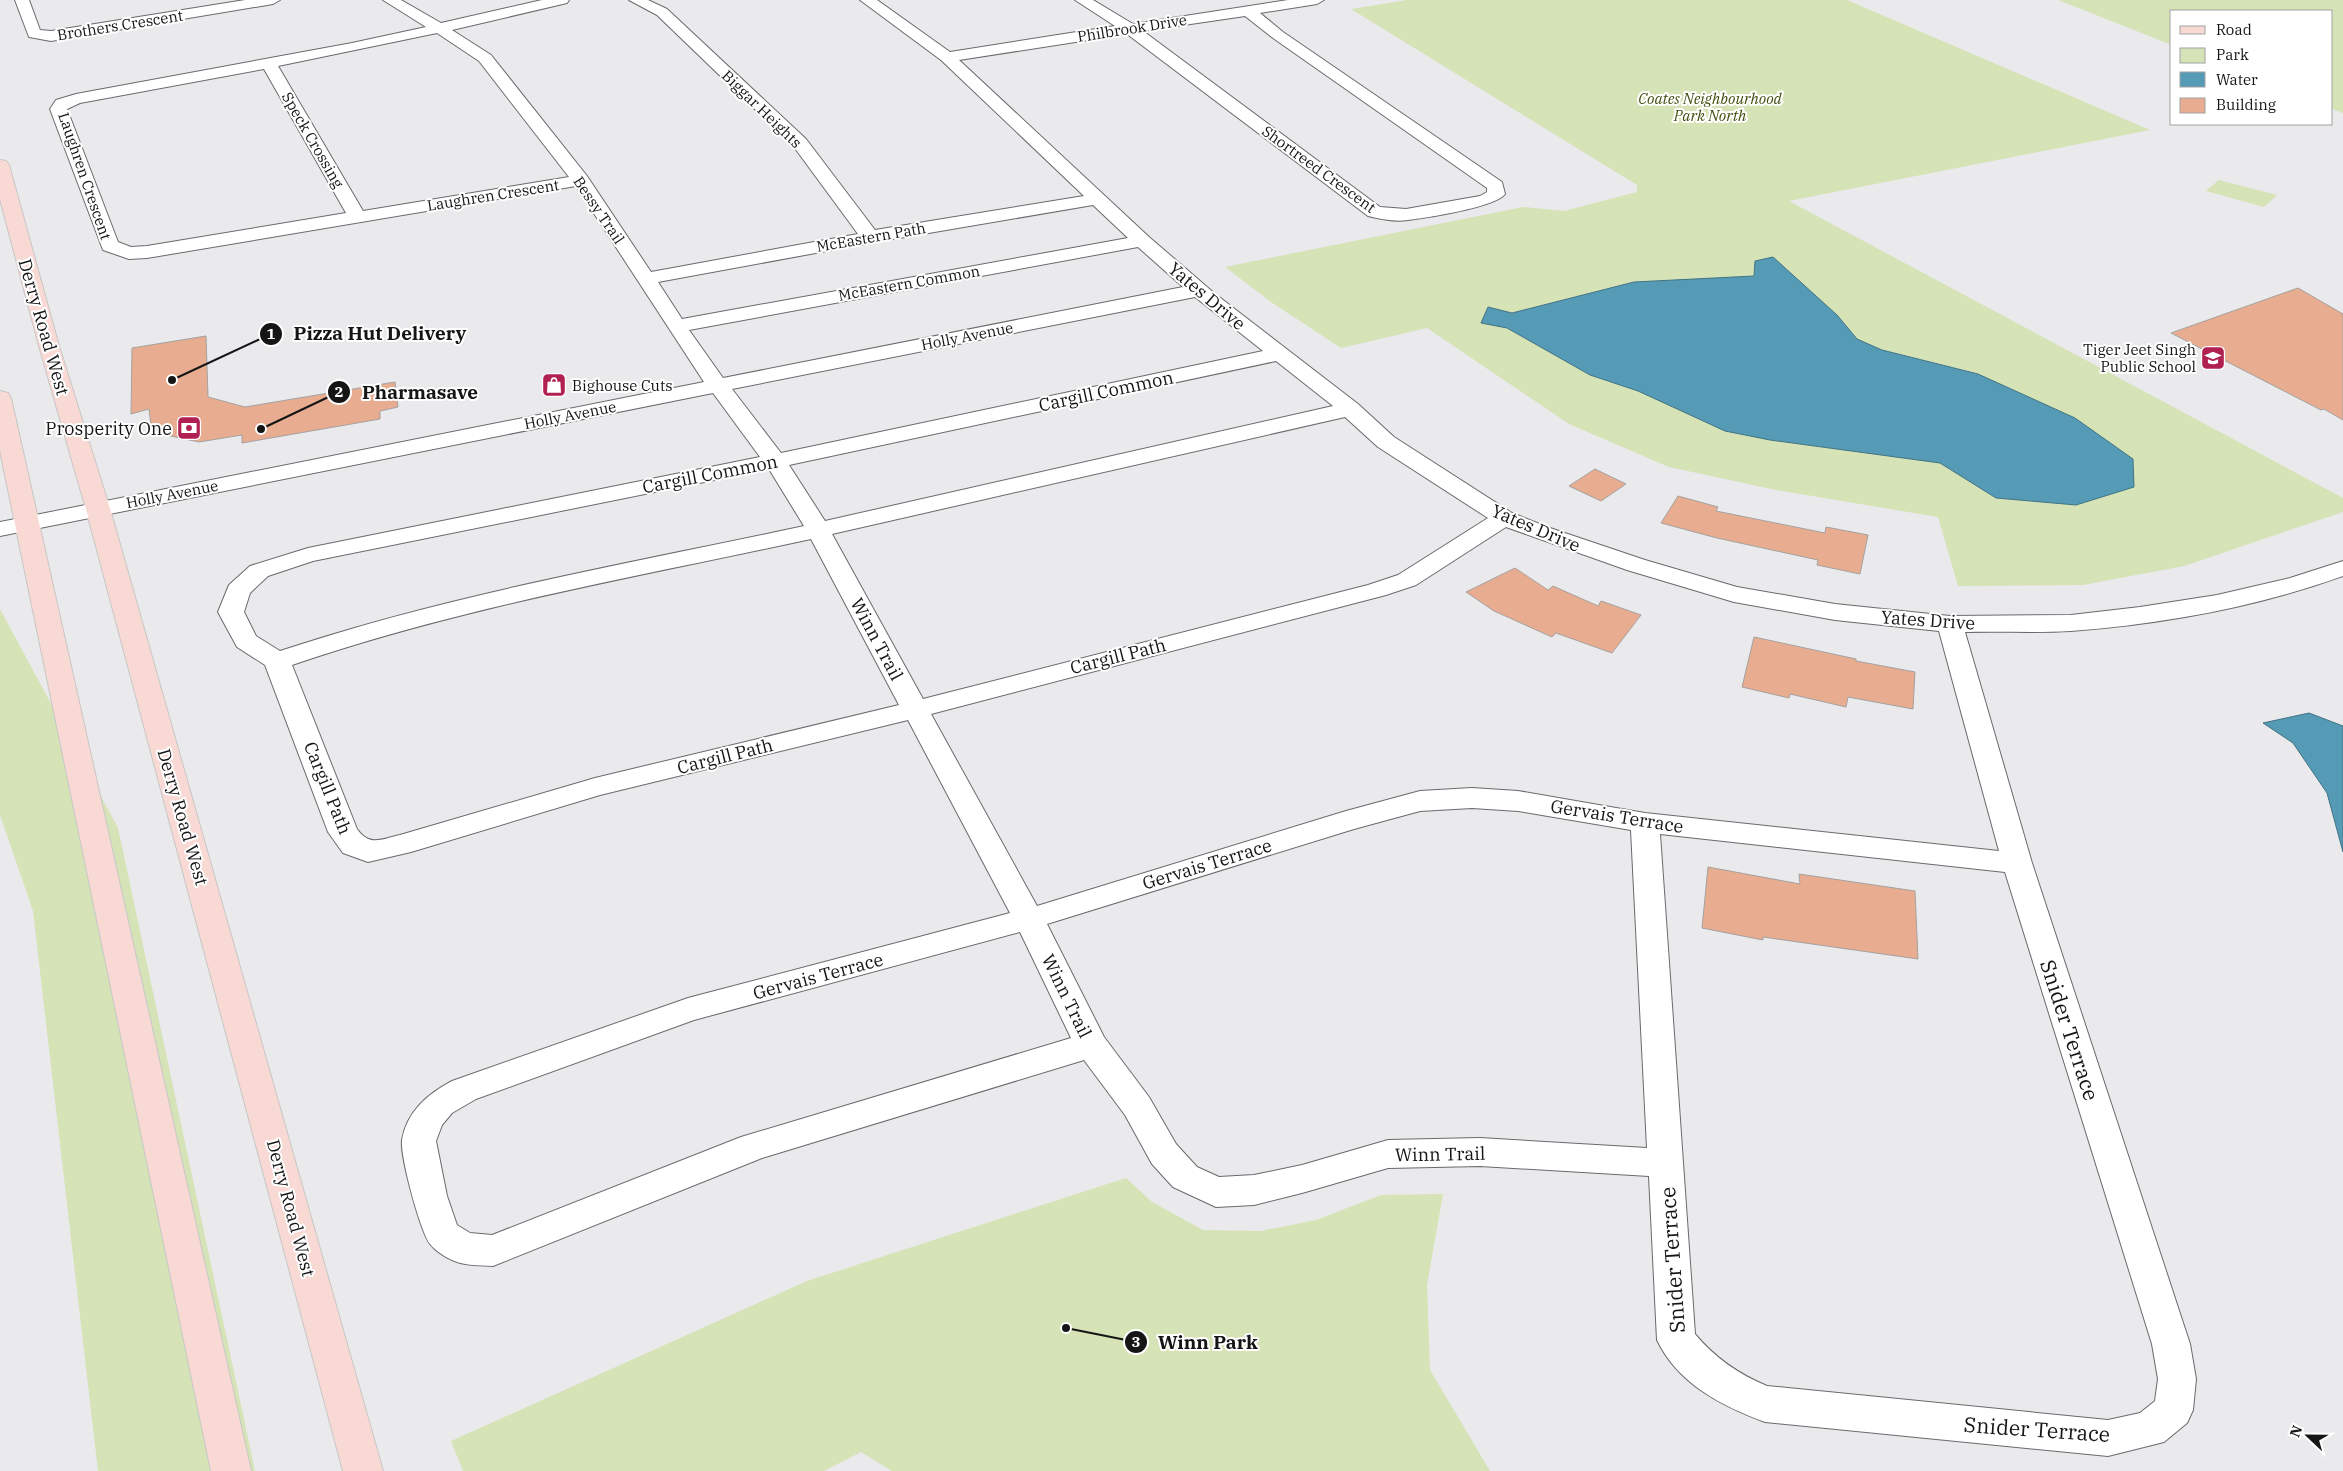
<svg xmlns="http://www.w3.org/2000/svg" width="2343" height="1471" font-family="'IBM Plex Serif',serif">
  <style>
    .green { fill: #d5e3b6 }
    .water { fill: #559bb5; stroke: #427385 }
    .building { fill: #e8ad90; stroke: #a4a19f }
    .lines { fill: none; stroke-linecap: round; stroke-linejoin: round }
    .minor-casing { stroke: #6a696c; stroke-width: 2 }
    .major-casing { stroke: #c7c7c7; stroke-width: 2 }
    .minor { fill: #fff; fill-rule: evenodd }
    .major { fill: #f9d9d4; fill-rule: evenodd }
    .labels { text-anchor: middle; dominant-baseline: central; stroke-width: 4; stroke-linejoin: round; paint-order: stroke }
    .far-street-label { font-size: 15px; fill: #151516; stroke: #fff }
    .far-park-label { font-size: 15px; font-style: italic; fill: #42500f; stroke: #fff }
    .far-poi-label { font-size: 15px; fill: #151516; stroke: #fff; text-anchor: end }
    .street-label { font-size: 18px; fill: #151516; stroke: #fff }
    .poi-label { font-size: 18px; fill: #151516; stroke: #fff; text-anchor: end }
    .near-street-label { font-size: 21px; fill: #151516; stroke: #fff }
    .leader { fill: none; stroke: #151516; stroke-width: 2 }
    .callout-dot { fill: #151516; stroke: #fff; stroke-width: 2 }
    .mark-label { font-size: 15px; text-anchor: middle; font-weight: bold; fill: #fff }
    .callout-label { font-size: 19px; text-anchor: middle; font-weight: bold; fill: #151516; stroke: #fff; stroke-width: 4; stroke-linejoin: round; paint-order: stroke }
  </style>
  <rect width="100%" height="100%" fill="#eae9ec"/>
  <g class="green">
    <polygon points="1407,0 1847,0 2150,130 1789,201 2343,498 2343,512 2184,566 2083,585 1958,586 1938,517 1776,490 1669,467 1569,424 1427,328 1341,348 1271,302 1225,267 1523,207 1564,211 1637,192 1637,185 1351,9"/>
    <polygon points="2058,0 2343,0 2343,113 2332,109 2332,11 2172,11 2172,45"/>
    <polygon points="2219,180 2277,195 2264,207 2206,191"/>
    <polygon points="0,609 118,828 255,1471 98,1471 33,911 0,815"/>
    <polygon points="1126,1178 1152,1202 1203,1230 1261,1231 1316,1220 1381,1195 1443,1194 1427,1285 1430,1370 1490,1471 892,1471 861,1452 824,1471 463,1471 451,1441 807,1281"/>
  </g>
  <g class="water">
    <polygon points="1773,257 1837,315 1857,339 1882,350 1978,374 2075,418 2133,459 2134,487 2076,505 1996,498 1940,463 1770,440 1725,431 1638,391 1590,375 1507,328 1481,323 1488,307 1512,313 1634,282 1754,276 1755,261"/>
    <polygon points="2309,713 2343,726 2343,852 2327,793 2293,743 2263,723"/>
  </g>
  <g class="building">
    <polygon points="2298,288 2343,314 2343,420 2324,409 2321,410 2171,333"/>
    <polygon points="206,336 208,397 245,407 395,382 398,407 380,411 380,419 242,443 242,435 199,442 152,432 149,409 131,414 132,348"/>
    <polygon points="1595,469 1626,484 1601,501 1569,486"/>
    <polygon points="1678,496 1718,507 1716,511 1825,533 1826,527 1868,535 1860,574 1817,565 1818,560 1717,538 1661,523"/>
    <polygon points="1515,568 1548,590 1553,586 1598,606 1601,601 1641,615 1612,653 1556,633 1552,637 1494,611 1466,592"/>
    <polygon points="1754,637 1856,659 1856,661 1915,672 1913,709 1848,697 1846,707 1790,694 1789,698 1742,687"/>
    <polygon points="1708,867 1800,884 1799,874 1915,891 1918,959 1763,937 1763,940 1702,928"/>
  </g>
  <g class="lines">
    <defs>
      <g id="minor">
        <polygon points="15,0 29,0 40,30 51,31 245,0 280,0 273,4 51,41 29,37"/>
        <path d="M383,0h18l40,23 101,-23h27l-2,3 -115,27 39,25 96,121 64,96 207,-38 -64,-87 -137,-132 -28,-15h19l19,9 139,130 69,91 209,-34 -143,-136 -81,-60h17l73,52 165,-26 -40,-26h18l40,24 155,-24h36l-7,4 -57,9 23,19 219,150 3,12c-9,13 -79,24 -97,26 -12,2 -28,-1 -40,-4l-241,-182 -168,26 190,177 65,56 144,111 36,33 118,76 38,15 95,32 92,27 98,17 115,12 121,-1 69,-8 77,-12 73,-17 53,-17v15c-86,31 -180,48 -272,55 -35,2 -71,0 -106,1l67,231 158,481 6,35 -3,31 -6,13 -23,19 -56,14 -343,-34c-43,-16 -87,-38 -108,-82l-8,-164 -169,-10 -92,2 -86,25 -48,12 -38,2 -43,-20 -21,-23 -27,-49 -41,-55 -322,98 -269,108c-15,-1 -32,0 -45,-8 -6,-3 -14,-9 -18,-14 -10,-14 -30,-88 -28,-104 5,-29 26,-46 50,-59l236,-83 322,-85 -102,-193 -308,75 -189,57 -43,10 -25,-9 -15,-21 -63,-167 -28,-18 -19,-35 11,-27 21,-19 58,-18 452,-91 -47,-64 -713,143v-14l704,-140 -128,-196 -429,72 -18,1 -26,-9 -53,-141 6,-9 20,-6 276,-51 74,-16zM1245,16l28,22 214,150v4l-7,4 -74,13 -26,-2 -237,-176zM437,33l42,28 90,116 -206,34 -85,-145zM264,69l82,144 -199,33 -16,1 -13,-5 -51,-133 13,-6zM1093,205l35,33 -446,81 -24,-37 212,-39zM1138,247l45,40 -460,91 -34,-48zM1195,297l68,54 -482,102 -49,-64zM1276,361l57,45 -508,115 -36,-56zM1345,417l33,30 110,71 -90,57 -30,10 -445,114 -91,-165zM769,469l35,57c-176,38 -353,68 -524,125l-24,-15 -12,-24 6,-19 18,-17 45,-15zM1506,527l121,43 107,32 101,18 104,11 60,220 -354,-38 -127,-22 -46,-3 -52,3 -74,20 -309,95 -106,-192 455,-119 30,-10zM811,539l88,166 -304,73 -195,57c-19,4 -30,12 -43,-6l-65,-164c169,-58 344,-88 519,-126zM1472,808l46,3 113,19 16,318 -167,-10 -92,2 -86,25 -48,10 -35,2 -22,-10 -21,-23 -27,-47 -45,-60 -57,-113 307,-95 66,-18zM1660,834l345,38 147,472 6,35 -3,22 -15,12 -32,7 -341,-34c-29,-12 -52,-28 -72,-52zM1020,932l51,106 -330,99 -249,98 -22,-2 -13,-8 -10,-29 -11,-55 6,-16 10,-12 24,-14 218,-79z"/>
      </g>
      <g id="major">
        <polygon points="0,160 6,161 9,165 59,346 110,509 383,1471 343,1471 86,509 39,346 0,199"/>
        <polygon points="0,391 8,393 11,398 251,1471 211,1471 0,451"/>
      </g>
    </defs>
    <use href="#minor" class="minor-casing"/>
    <use href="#major" class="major-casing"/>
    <use href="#minor" class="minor"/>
    <use href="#major" class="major"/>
  </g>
  <defs>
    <symbol id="school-square" viewBox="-11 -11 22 22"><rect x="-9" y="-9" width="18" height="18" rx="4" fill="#b12052" stroke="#fff"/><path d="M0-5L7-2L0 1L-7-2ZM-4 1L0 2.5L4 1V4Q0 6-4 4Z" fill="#fff"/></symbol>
    <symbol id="shop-square" viewBox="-11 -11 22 22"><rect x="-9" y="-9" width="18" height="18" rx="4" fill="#b12052" stroke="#fff"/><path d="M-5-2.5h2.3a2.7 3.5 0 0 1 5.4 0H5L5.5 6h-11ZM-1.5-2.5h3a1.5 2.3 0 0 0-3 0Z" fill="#fff"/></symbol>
    <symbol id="bank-square" viewBox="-11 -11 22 22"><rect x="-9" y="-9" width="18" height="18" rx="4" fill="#b12052" stroke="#fff"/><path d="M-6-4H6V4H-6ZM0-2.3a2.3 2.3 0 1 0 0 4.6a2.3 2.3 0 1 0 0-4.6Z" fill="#fff"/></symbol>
  </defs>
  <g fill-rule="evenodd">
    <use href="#school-square" x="2199" y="344" width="28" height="28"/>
    <use href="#shop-square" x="540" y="371" width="28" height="28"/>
    <use href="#bank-square" x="175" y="414" width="28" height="28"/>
  </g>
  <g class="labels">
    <g class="far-street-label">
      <text transform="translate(120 25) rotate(-9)">Brothers Crescent</text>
      <text transform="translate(1132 28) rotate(-9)">Philbrook Drive</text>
      <text transform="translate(762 109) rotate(44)">Biggar Heights</text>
      <text transform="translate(313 140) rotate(60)">Speck Crossing</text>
      <text transform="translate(1319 169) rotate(36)">Shortreed Crescent</text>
      <text transform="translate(85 176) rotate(71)">Laughren Crescent</text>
      <text transform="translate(493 195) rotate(-9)">Laughren Crescent</text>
      <text transform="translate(599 210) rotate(56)">Bessy Trail</text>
      <text transform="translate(871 237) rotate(-10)">McEastern Path</text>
      <text transform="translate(909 283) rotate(-10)">McEastern Common</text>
      <text transform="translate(967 336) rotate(-11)">Holly Avenue</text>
      <text transform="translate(570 415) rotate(-11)">Holly Avenue</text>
      <text transform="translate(172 494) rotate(-11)">Holly Avenue</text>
    </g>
    <g class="far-park-label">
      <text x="1710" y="98">Coates Neighbourhood<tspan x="1710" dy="17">Park North</tspan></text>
    </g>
    <g class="far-poi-label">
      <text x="2196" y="349">Tiger Jeet Singh<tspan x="2196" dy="17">Public School</tspan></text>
      <text x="572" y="385" text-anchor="start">Bighouse Cuts</text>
    </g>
    <g class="street-label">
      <text transform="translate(1207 296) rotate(40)">Yates Drive</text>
      <text transform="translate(44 327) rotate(74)">Derry Road West</text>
      <text transform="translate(1106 391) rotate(-12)">Cargill Common</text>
      <text transform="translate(710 474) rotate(-11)">Cargill Common</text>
      <text transform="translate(1536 528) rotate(23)">Yates Drive</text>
      <text transform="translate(1928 620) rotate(4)">Yates Drive</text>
      <text transform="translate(877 639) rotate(62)">Winn Trail</text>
      <text transform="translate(1118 656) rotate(-14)">Cargill Path</text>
      <text transform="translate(725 756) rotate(-14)">Cargill Path</text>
      <text transform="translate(328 788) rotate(68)">Cargill Path</text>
      <text transform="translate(1617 816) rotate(9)">Gervais Terrace</text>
      <text transform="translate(183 817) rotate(74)">Derry Road West</text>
      <text transform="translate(1207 864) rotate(-17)">Gervais Terrace</text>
      <text transform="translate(818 976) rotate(-15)">Gervais Terrace</text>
      <text transform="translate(1067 996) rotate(64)">Winn Trail</text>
      <text transform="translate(1440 1154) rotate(-1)">Winn Trail</text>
      <text transform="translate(291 1208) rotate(75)">Derry Road West</text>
    </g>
    <g class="poi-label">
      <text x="172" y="428">Prosperity One</text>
    </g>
    <g class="near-street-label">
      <text transform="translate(2070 1030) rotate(72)">Snider Terrace</text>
      <text transform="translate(1672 1260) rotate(-94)">Snider Terrace</text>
      <text transform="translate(2037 1429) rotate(4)">Snider Terrace</text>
    </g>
  </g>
  <path class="leader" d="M172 380L271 334M261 429L339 392M1066 1328L1136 1342"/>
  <g class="callout-dot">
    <circle cx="172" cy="380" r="5"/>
    <circle cx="261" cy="429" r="5"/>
    <circle cx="1066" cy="1328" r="5"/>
    <circle cx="271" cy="334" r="12"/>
    <circle cx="339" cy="392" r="12"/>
    <circle cx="1136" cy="1342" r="12"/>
  </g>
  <g class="mark-label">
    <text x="271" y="339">1</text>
    <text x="339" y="397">2</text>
    <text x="1136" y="1347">3</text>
  </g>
  <g class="callout-label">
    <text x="380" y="340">Pizza Hut Delivery</text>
    <text x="420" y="399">Pharmasave</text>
    <text x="1208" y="1349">Winn Park</text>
  </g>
  <rect x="2170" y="10" width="162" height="115" fill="#ffffff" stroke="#a1a1a2"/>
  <rect x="2180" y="26" width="25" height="8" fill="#f9d9d4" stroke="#a1a1a2"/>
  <text x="2216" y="35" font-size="15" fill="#151516">Road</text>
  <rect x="2180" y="48" width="25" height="15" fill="#d5e3b6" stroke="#a1a1a2"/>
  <text x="2216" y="60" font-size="15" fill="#151516">Park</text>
  <rect x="2180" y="72" width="25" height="15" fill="#559bb5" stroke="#a1a1a2"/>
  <text x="2216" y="85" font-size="15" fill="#151516">Water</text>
  <rect x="2180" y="98" width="25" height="15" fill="#e8ad90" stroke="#a1a1a2"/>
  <text x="2216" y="110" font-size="15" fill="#151516">Building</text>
  <g transform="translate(2308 1436) rotate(292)" stroke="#ffffff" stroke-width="4" paint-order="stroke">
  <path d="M0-4L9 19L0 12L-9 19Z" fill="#151516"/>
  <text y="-8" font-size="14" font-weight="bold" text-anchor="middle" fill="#151516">N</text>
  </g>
</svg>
